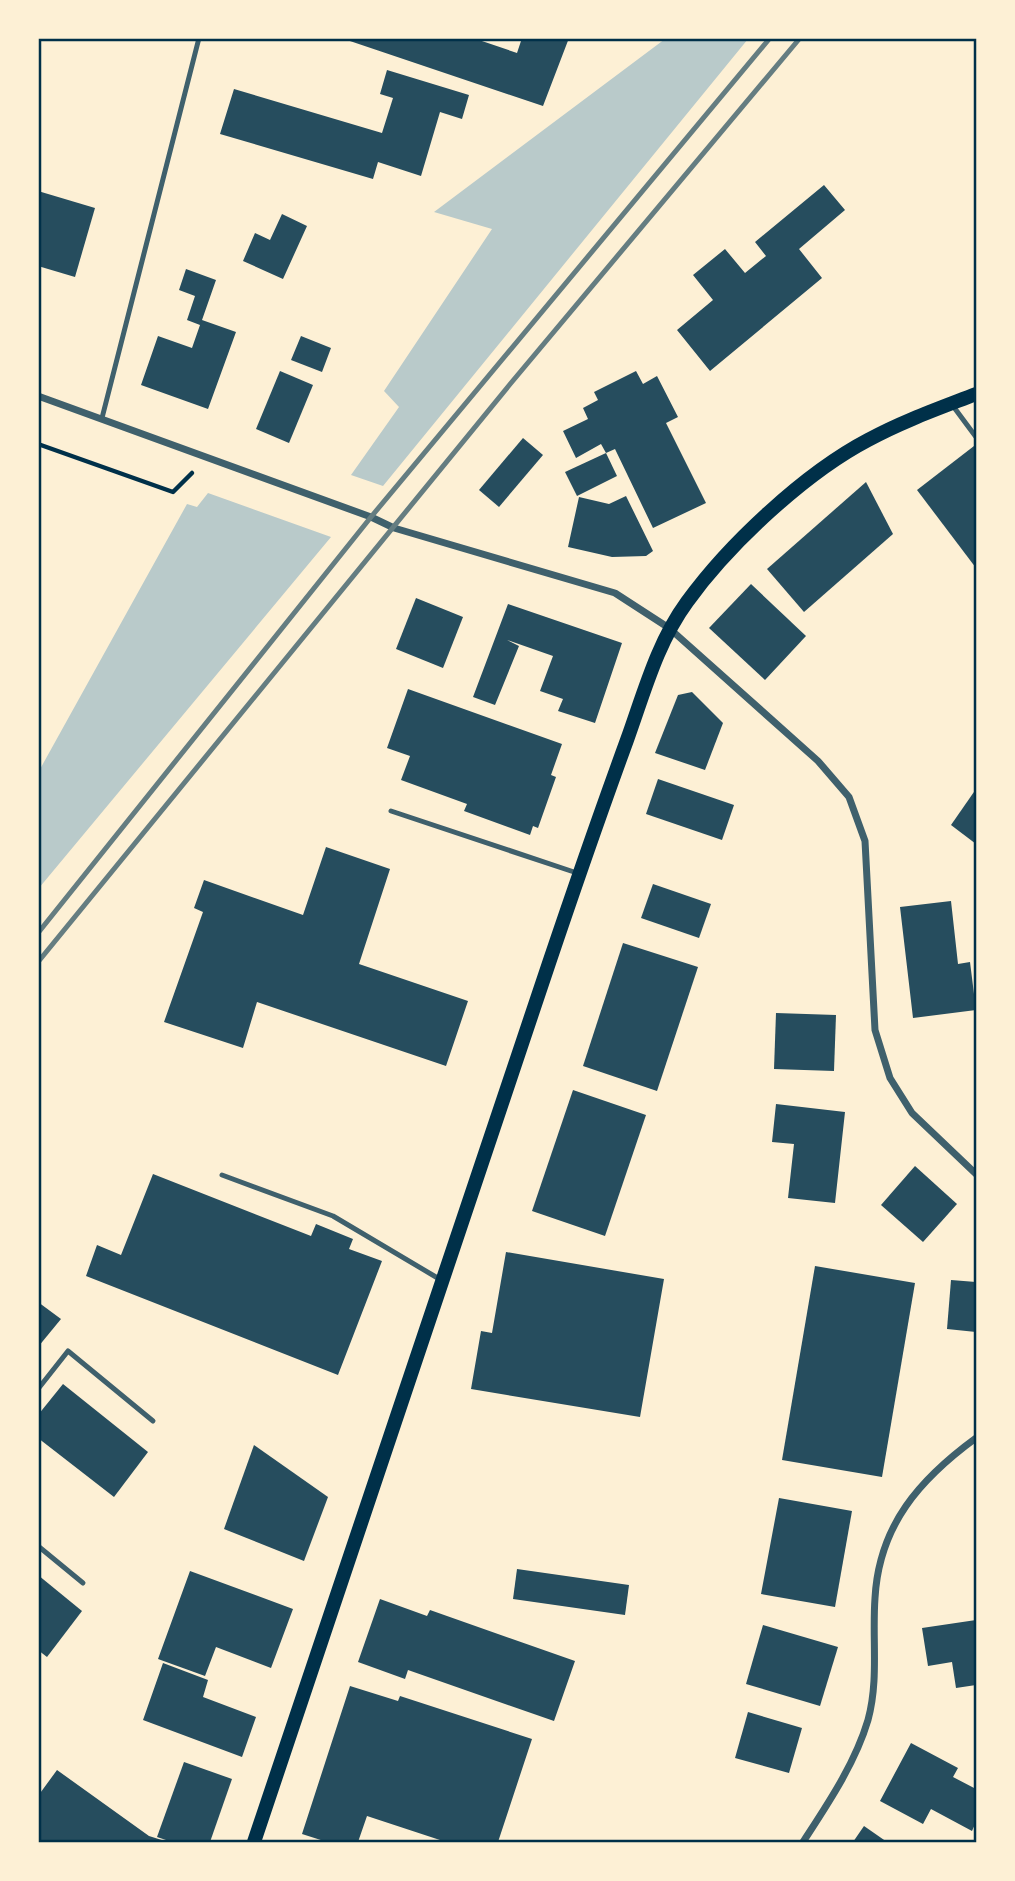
<svg xmlns="http://www.w3.org/2000/svg" width="1015" height="1881" font-family="'Fira Sans',sans-serif">
  <style>
    .green { fill: #b9caca }
    .building { fill: #264d5e }
    .lines { fill: none; stroke-linecap: round; stroke-linejoin: round }
    .path { stroke: #003049; stroke-width: 4.5 }
    .service { stroke: #3f606c; stroke-width: 5 }
    .minor { stroke: #3f606c; stroke-width: 7 }
    .secondary { stroke: #003049; stroke-width: 14 }
    .rail { stroke: #657d81; stroke-width: 5 }
    .neatline { fill: none; stroke: #003049; stroke-width: 2.5 }
  </style>
  <rect width="100%" height="100%" fill="#fdf0d5"/>
  <g class="green">
    <polygon points="665,39 748,39 383,486 351,475 399,407 384,391 492,229 434,212"/>
    <polygon points="208,493 331,537 39,888 39,771 187,504 197,507"/>
  </g>
  <g class="building">
    <polygon points="341,38 473,38 517,53 522,38 569,38 543,106"/>
    <polygon points="387,70 469,95 462,119 440,112 421,176 378,162 373,179 220,134 234,89 382,133 393,98 380,94"/>
    <polygon points="824,185 845,210 799,249 822,278 710,371 677,330 713,300 693,275 725,249 745,273 766,256 755,242"/>
    <polygon points="38,191 95,208 75,277 38,266"/>
    <polygon points="282,214 307,226 283,279 243,261 255,233 270,240"/>
    <polygon points="186,269 216,280 202,320 236,332 208,409 141,385 158,336 192,348 200,325 187,320 195,296 179,290"/>
    <polygon points="301,336 331,348 322,372 291,360"/>
    <polygon points="280,371 313,385 289,443 256,429"/>
    <polygon points="636,371 643,384 657,376 678,417 666,423 706,503 653,528 615,449 606,453 601,444 576,458 563,431 588,419 583,408 598,400 594,392"/>
    <polygon points="523,438 543,455 499,507 479,490"/>
    <polygon points="974,446 976,449 976,568 917,490"/>
    <polygon points="606,453 617,476 577,496 565,472"/>
    <polygon points="866,482 893,534 804,612 767,569"/>
    <polygon points="626,496 653,551 646,556 612,557 568,547 579,497 609,504"/>
    <polygon points="751,584 806,636 765,680 709,628"/>
    <polygon points="416,598 463,617 443,668 396,649"/>
    <polygon points="508,604 622,643 595,723 558,711 563,699 540,691 553,656 507,640 519,646 495,705 473,697"/>
    <polygon points="408,689 562,744 551,775 556,777 538,828 533,826 530,835 464,811 467,804 401,780 410,756 387,748"/>
    <polygon points="692,692 723,723 705,770 655,753 678,695"/>
    <polygon points="658,779 734,805 722,840 646,814"/>
    <polygon points="976,789 976,844 951,825"/>
    <polygon points="326,847 390,869 359,964 468,1001 446,1066 257,1002 243,1048 164,1022 203,912 194,908 204,880 303,915"/>
    <polygon points="653,884 711,904 699,938 641,918"/>
    <polygon points="951,901 958,964 970,962 976,1010 913,1018 900,907"/>
    <polygon points="623,943 698,967 657,1091 583,1066"/>
    <polygon points="776,1013 836,1015 834,1071 774,1069"/>
    <polygon points="573,1090 646,1115 605,1236 532,1211"/>
    <polygon points="776,1104 845,1112 835,1203 788,1198 794,1144 772,1142"/>
    <polygon points="915,1166 957,1204 923,1242 881,1205"/>
    <polygon points="153,1174 311,1236 316,1224 353,1239 349,1249 382,1261 338,1375 86,1276 97,1245 121,1255"/>
    <polygon points="506,1252 664,1279 640,1417 471,1389 481,1331 492,1333"/>
    <polygon points="815,1266 915,1283 882,1477 782,1460"/>
    <polygon points="951,1280 976,1282 976,1332 947,1329"/>
    <polygon points="38,1302 61,1319 38,1347"/>
    <polygon points="63,1384 148,1452 114,1497 38,1438 38,1415"/>
    <polygon points="254,1445 328,1497 304,1561 224,1529"/>
    <polygon points="779,1498 852,1511 835,1607 761,1594"/>
    <polygon points="517,1569 629,1585 625,1615 513,1599"/>
    <polygon points="190,1571 293,1609 271,1668 216,1647 205,1676 158,1659"/>
    <polygon points="38,1575 82,1611 47,1657 38,1650"/>
    <polygon points="380,1599 427,1616 430,1610 575,1661 554,1721 408,1670 405,1679 358,1662"/>
    <polygon points="976,1620 976,1685 956,1688 952,1662 928,1666 922,1628"/>
    <polygon points="763,1625 838,1647 820,1706 746,1684"/>
    <polygon points="163,1663 208,1680 203,1697 256,1717 242,1757 143,1720"/>
    <polygon points="350,1686 398,1701 400,1696 532,1739 498,1842 446,1842 367,1816 358,1842 327,1842 302,1834"/>
    <polygon points="748,1712 802,1728 789,1773 735,1758"/>
    <polygon points="911,1743 958,1768 953,1777 976,1789 976,1822 972,1831 931,1809 923,1824 880,1801"/>
    <polygon points="184,1762 232,1779 210,1842 172,1842 157,1837"/>
    <polygon points="57,1770 149,1836 168,1842 38,1842 38,1796"/>
    <polygon points="864,1826 887,1842 853,1842"/>
  </g>
  <g class="lines">
    <polyline class="path" points="38,444 173,492 192,473"/>
    <g class="service">
      <polyline points="953,406 976,437"/>
      <polyline points="102,418 199,38"/>
      <polyline points="391,811 577,873"/>
      <polyline points="222,1175 333,1216 441,1280"/>
      <polyline points="38,1389 68,1351 153,1421"/>
      <polyline points="38,1546 83,1583"/>
    </g>
    <g class="minor">
      <polyline points="38,396 371,517 394,528 615,593 669,628 818,761 849,797 865,841 875,1030 890,1078 912,1113 976,1174"/>
      <path d="M803,1842c24,-37 52,-78 65,-122 11,-40 4,-81 7,-122 4,-73 45,-119 101,-160"/>
    </g>
    <path class="secondary" d="M254,1842c100,-292 196,-586 295,-879 25,-74 51,-149 78,-223 17,-47 30,-97 60,-138 42,-58 118,-129 181,-162 35,-19 72,-32 108,-46"/>
    <g class="rail">
      <polyline points="38,933 371,517 770,38"/>
      <polyline points="38,962 511,383 800,38"/>
    </g>
  </g>
  <rect width="1015" height="1881" fill="none" stroke="#fdf0d5" stroke-width="80"/>
  <rect x="40" y="40" width="935" height="1801" class="neatline"/>
</svg>
